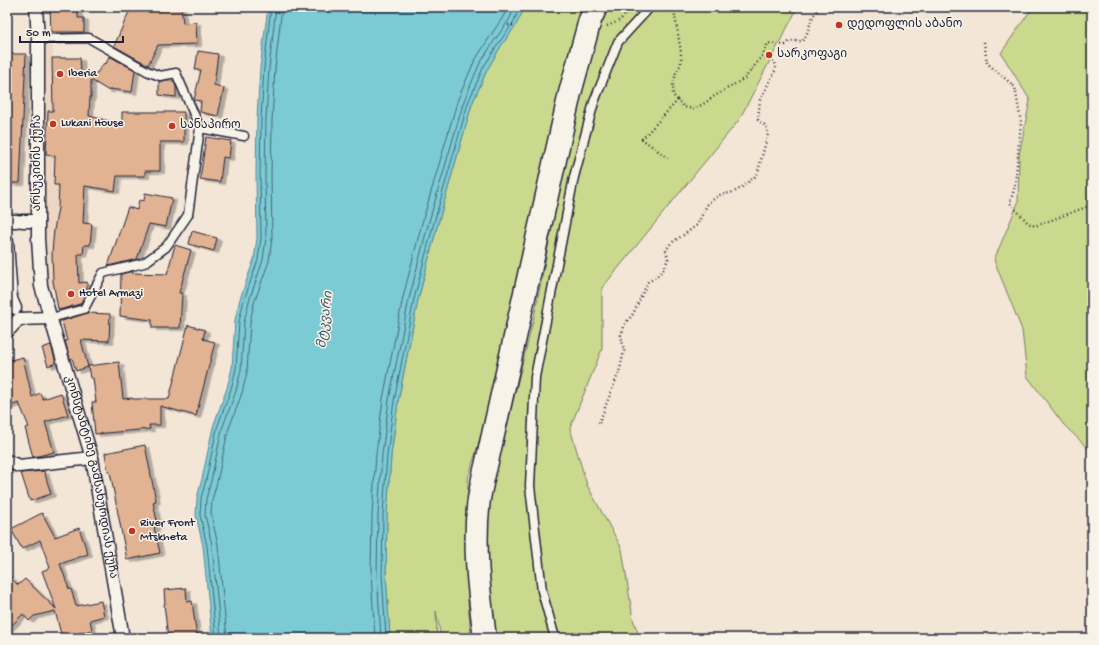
<svg xmlns="http://www.w3.org/2000/svg" width="1099" height="645" font-family="'Gochi Hand','Noto Sans Georgian',sans-serif">
  <style>
    .built { fill: #eed7c2 }
    .green { fill: #cad98d; stroke: #767e64 }
    .water { fill: #7bcbd4; stroke: #578797 }
    .lines { fill: none; stroke-linecap: round; stroke-linejoin: round }
    .shore { stroke: #466678; stroke-width: 1 }
    .building { fill: #e1b392; stroke: #22223b; filter: url(#shadow) }
    .service-casing { stroke: #22223b; stroke-width: 11 }
    .pedestrian-casing { stroke: #22223b; stroke-width: 15 }
    .secondary-casing { stroke: #22223b; stroke-width: 25 }
    .path { stroke: #22223b; stroke-width: 2.5; stroke-dasharray: 1 3; stroke-linecap: butt }
    .service { stroke: #f7f3e8; stroke-width: 8 }
    .pedestrian { stroke: #f7f3e8; stroke-width: 12 }
    .secondary { stroke: #f7f3e8; stroke-width: 22 }
    .poi-dot { fill: #c8321e; stroke: #f7f3e8; stroke-width: 1.5 }
    .labels { text-anchor: middle; dominant-baseline: central; stroke-width: 3; stroke-linejoin: round; paint-order: stroke }
    .poi-label { font-size: 12px; fill: #22223b; stroke: #f7f3e8; text-anchor: start }
    .street-label { font-size: 12px; fill: #22223b; stroke: #f7f3e8 }
    .water-label { font-size: 13px; font-style: italic; fill: #3d5569; stroke: #f7f3e8 }
  </style>
  <defs>
    <filter id="shadow"><feDropShadow dx="4.5" dy="2.5" stdDeviation="0" flood-color="#0004"/></filter>
  </defs>
  <rect width="100%" height="100%" fill="#f3e6d7"/>
  <filter id="ink" filterUnits="userSpaceOnUse"><feTurbulence type="fractalNoise" baseFrequency=".025" numOctaves="2"/><feDisplacementMap in="SourceGraphic" scale="8" xChannelSelector="R" yChannelSelector="G"/><feConvolveMatrix kernelMatrix="1 2 1 2 8 2 1 2 1" color-interpolation-filters="sRGB"/></filter>
  <g filter="url(#ink)">
    <polygon class="built" points="53,41 53,111 48,111 46,154 55,156 54,185 59,185 58,208 54,230 52,251 53,281 54,288 46,290 41,254 43,42"/>
    <g class="green">
      <polygon points="7,7 10,7 10,8 7,173"/>
      <polygon points="525,7 585,7 569,50 511,332 468,479 468,601 471,638 441,638 436,611 437,638 390,638 386,574 387,515 391,456 398,402 418,300 437,227 472,104 487,70 501,46 516,25"/>
      <polygon points="608,7 798,7 739,120 602,288 602,349 570,428 587,485 622,549 633,619 640,638 495,638 491,618 486,509 534,317 577,101 590,46"/>
      <polygon points="1050,7 1092,7 1092,452 1064,425 1027,376 1022,330 994,260 1018,203 1019,155 1030,100 1001,53 1030,11"/>
    </g>
    <polygon class="water" points="268,7 525,7 516,25 501,46 487,70 472,104 437,227 418,300 398,402 391,456 387,515 386,574 390,638 212,638 203,546 196,515 197,498 202,479 213,427 227,388 232,368 235,320 240,299 254,259 257,238 256,175 257,119 260,68"/>
    <g class="lines">
      <g class="shore">
        <polyline points="216,638 207,546 200,515 201,498 206,480 217,428 231,389 236,369 239,321 244,300 258,260 261,238 260,175 261,119 264,68 271,7"/>
        <polyline points="221,638 212,545 205,515 206,499 211,481 222,429 236,391 241,370 244,322 249,301 263,260 266,238 265,175 266,119 269,68 276,7"/>
        <polyline points="227,638 218,545 211,514 212,500 217,482 228,431 242,393 247,372 250,322 254,303 269,261 272,238 271,175 272,120 275,69 282,7"/>
        <polyline points="375,638 371,574 372,515 376,454 383,399 403,297 422,223 458,99 474,62 489,38 503,17 508,7"/>
        <polyline points="381,638 377,574 378,515 382,455 389,400 409,299 428,225 464,101 479,65 494,41 509,20 515,7"/>
        <polyline points="386,638 382,574 383,515 387,455 394,401 414,299 433,226 468,103 483,68 498,44 513,23 520,7"/>
      </g>
    </g>
    <g class="building">
      <polygon points="50,7 78,7 78,18 84,18 84,32 51,32"/>
      <polygon points="131,7 181,7 183,23 196,22 197,44 158,45 148,65 114,46"/>
      <polygon points="198,51 218,54 214,85 224,88 218,116 200,112 201,101 194,100 201,70 195,70"/>
      <polygon points="9,54 26,54 20,183 7,183"/>
      <polygon points="109,56 135,70 132,92 110,89 109,91 91,80 91,97 90,97 89,116 122,124 122,112 184,112 184,142 160,142 160,171 145,171 145,176 117,176 115,191 85,186 83,223 92,224 90,245 84,245 83,254 78,254 79,283 87,282 87,292 80,304 59,310 59,308 58,309 53,281 52,252 54,230 58,208 59,185 54,185 55,156 46,154 48,111 53,111 52,58 80,58 81,73 97,73 104,63 106,64"/>
      <polygon points="159,81 174,81 176,87 176,97 159,95"/>
      <polygon points="206,137 231,141 229,158 223,157 220,182 200,179"/>
      <polygon points="145,193 172,198 166,227 149,224 137,259 108,266 128,207 137,210 139,200 144,201"/>
      <polygon points="192,231 217,238 214,251 189,244"/>
      <polygon points="175,245 191,250 179,293 182,293 180,328 152,328 152,320 120,316 121,274 133,271 132,273 167,274"/>
      <polygon points="87,313 110,314 109,341 81,340 88,367 76,371 72,358 70,359 65,341 67,341 62,321"/>
      <polygon points="188,325 205,330 203,339 215,342 196,416 160,406 160,425 149,425 150,429 95,434 92,402 96,402 93,378 90,378 88,366 119,362 123,399 132,398 132,399 169,399"/>
      <polygon points="51,345 56,363 48,366 42,348"/>
      <polygon points="23,357 32,397 40,393 43,399 61,393 68,415 45,422 54,452 38,456 33,457 25,428 29,427 19,403 7,407 7,361"/>
      <polygon points="145,445 156,501 153,502 158,526 154,527 160,553 127,560 110,472 108,472 105,453"/>
      <polygon points="44,471 51,494 30,501 21,473"/>
      <polygon points="42,513 55,537 79,528 88,554 60,564 69,589 71,589 76,606 101,601 104,616 90,620 92,630 76,634 79,638 62,638 55,611 34,616 29,621 23,614 7,630 7,574 18,585 25,579 56,609 42,571 50,568 40,540 22,549 11,529"/>
      <polygon points="186,588 187,602 192,601 197,638 168,638 164,604 165,604 164,590"/>
    </g>
    <g class="lines">
      <defs>
        <g id="service">
          <polyline points="38,39 89,38 147,71 160,76 176,73 200,128 188,215 166,247 144,263 103,273 84,309 51,318"/>
          <polyline points="200,128 244,136"/>
          <polyline points="555,638 542,591 530,486 535,377 574,177 594,102 618,42 650,7"/>
        </g>
        <g id="pedestrian">
          <path id="s1" d="M36,7l2,32v199l3,48 51,172 31,180"/>
          <polyline points="7,221 17,221"/>
          <polyline points="22,221 38,221"/>
          <polyline points="7,242 11,299 15,308"/>
          <polyline points="7,332 19,319 51,318"/>
          <polyline points="7,461 19,466 92,458"/>
        </g>
        <path id="secondary" d="M485,638c-6,-46 -12,-93 -6,-139 2,-11 4,-22 7,-33l84,-373 20,-73 6,-13"/>
      </defs>
      <use href="#service" class="service-casing"/>
      <use href="#pedestrian" class="pedestrian-casing"/>
      <use href="#secondary" class="secondary-casing"/>
      <g class="path">
        <polyline points="659,7 674,10 681,52 681,64 676,73 673,85 673,95 684,107 694,109 705,103 713,97 745,78 762,56 768,43 785,45 790,41 803,41 806,36 813,16 820,7"/>
        <polyline points="7,8 10,8"/>
        <polyline points="508,25 516,25"/>
        <polyline points="607,26 619,21 631,9 633,9"/>
        <polyline points="984,42 987,63 1015,87 1021,122 1015,186 1010,203 1028,223 1035,226 1092,205"/>
        <polyline points="668,158 642,139 678,100"/>
        <polyline points="599,423 620,369 624,351 621,335 625,324 633,314 648,282 656,277 664,269 668,259 666,250 671,243 685,234 697,225 708,203 720,195 734,192 741,188 757,175 768,134 766,126 758,120 760,100 776,69 775,62 762,56"/>
      </g>
      <use href="#service" class="service"/>
      <use href="#pedestrian" class="pedestrian"/>
      <use href="#secondary" class="secondary"/>
    </g>
  </g>
  <g class="poi-dot">
    <circle cx="839" cy="25" r="4"/>
    <circle cx="769" cy="55" r="4"/>
    <circle cx="60" cy="74" r="4"/>
    <circle cx="53" cy="124" r="4"/>
    <circle cx="172" cy="126" r="4"/>
    <circle cx="71" cy="294" r="4"/>
    <circle cx="132" cy="531" r="4"/>
  </g>
  <g class="labels">
    <g class="poi-label">
      <text x="847" y="25">დედოფლის აბანო</text>
      <text x="777" y="55">სარკოფაგი</text>
      <text x="68" y="74">Iberia</text>
      <text x="61" y="124">Lukani House</text>
      <text x="180" y="126">სანაპირო</text>
      <text x="79" y="294">Hotel Armazi</text>
      <text x="140" y="524">River Front<tspan x="140" dy="14">Mtskheta</tspan></text>
    </g>
    <g class="street-label">
      <text transform="translate(38 163) rotate(-90)">არსუკიძის ქუჩა</text>
      <text stroke="none"><textPath href="#s1" startOffset="477">კონსტანტინე გამსახურდიას ქუჩა</textPath></text>
    </g>
    <g class="water-label">
      <text transform="translate(326 320) rotate(-83)">მტკვარი</text>
    </g>
  </g>
  <rect width="1099" height="645" fill="none" stroke="#f7f3e8" stroke-width="24"/>
  <rect x="12" y="12" width="1075" height="621" fill="none" stroke="#22223b" stroke-width="1.5" filter="url(#ink)"/>
  <path d="M20 36v6h103v-6" fill="none" stroke="#22223b" stroke-width="2"/>
  <text x="26" y="36" font-size="12" fill="#22223b" stroke="#f7f3e8" stroke-width="3" paint-order="stroke">50 m</text>
</svg>
